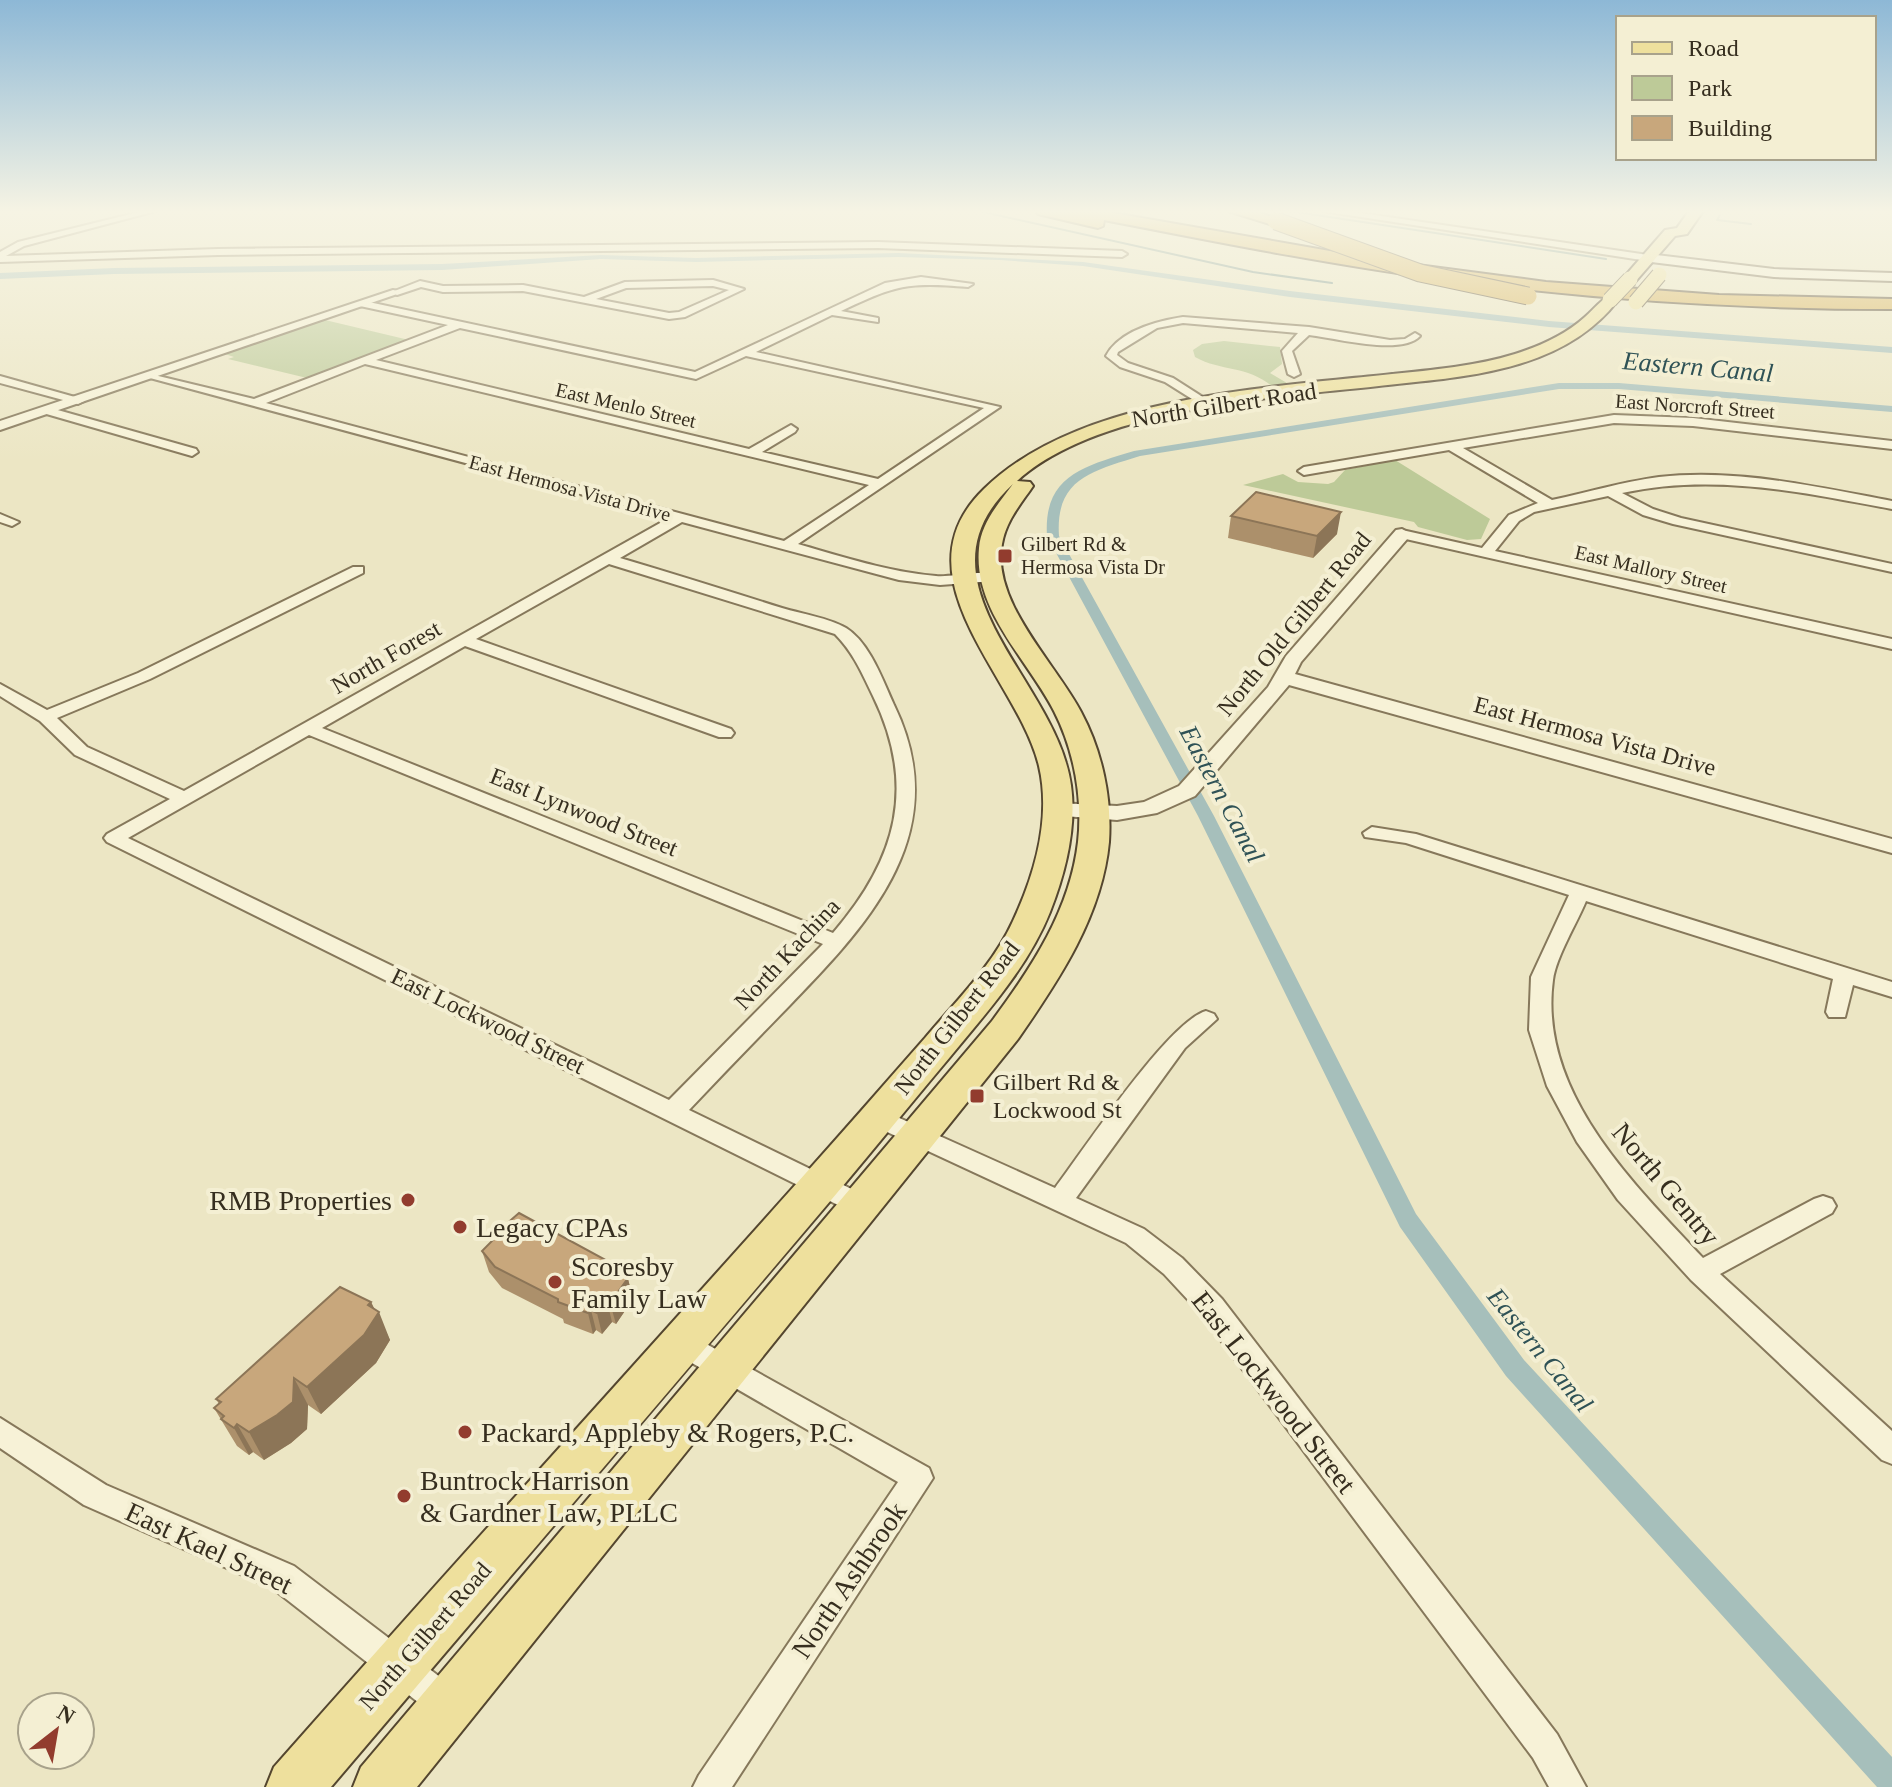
<svg xmlns="http://www.w3.org/2000/svg" width="1892" height="1787" font-family="Georgia,serif">
  <style>
    .green { fill: #bdca98 }
    .lines { fill: none; stroke-linecap: round; stroke-linejoin: round }
    .stream { stroke: #6d8d8a; stroke-width: 2 }
    .canal { fill: #a6bfbb; fill-rule: evenodd }
    .minor-casing { stroke: #86785b; stroke-width: 4 }
    .tertiary-casing { stroke: #86785b; stroke-width: 4 }
    .secondary-casing { stroke: #68593e; stroke-width: 4 }
    .primary-casing { stroke: #54462f; stroke-width: 4 }
    .motorway-casing { stroke: #54462f; stroke-width: 4 }
    .minor { fill: #f7f2d7; fill-rule: evenodd }
    .tertiary { fill: #f7f2d7; fill-rule: evenodd }
    .secondary { fill: #f7f2d7; fill-rule: evenodd }
    .primary { fill: #eee09d; fill-rule: evenodd }
    .motorway { fill: #d8b258; fill-rule: evenodd }
    .primary-bridge-casing { stroke: #54462f; stroke-width: 17; stroke-linecap: butt }
    .motorway-bridge-casing { stroke: #54462f; stroke-width: 19; stroke-linecap: butt }
    .primary-bridge { stroke: #eee09d; stroke-width: 15 }
    .motorway-bridge { stroke: #d8b258; stroke-width: 17 }
    .wall { fill: #ac906b }
    .shaded-wall { fill: #8c7557 }
    .building { fill: #c8a77c; stroke: #8c7557; stroke-width: 2 }
    .poi-dot { fill: #923c2e; stroke: #f4efd3; stroke-width: 3 }
    .labels { text-anchor: middle; dominant-baseline: central; stroke-width: 8; stroke-linejoin: round; paint-order: stroke }
    .far-street-label { font-size: 20px; fill: #362e1f; stroke: #f4efd3 }
    .far-poi-label { font-size: 20px; fill: #362e1f; stroke: #f4efd3; text-anchor: start }
    .street-label { font-size: 24px; fill: #362e1f; stroke: #f4efd3 }
    .poi-label { font-size: 24px; fill: #362e1f; stroke: #f4efd3; text-anchor: start }
    .water-label { font-size: 26px; font-style: italic; fill: #2f5256; stroke: #f4efd3 }
    .near-street-label { font-size: 28px; fill: #362e1f; stroke: #f4efd3 }
    .near-poi-label { font-size: 28px; fill: #362e1f; stroke: #f4efd3; text-anchor: start }
  </style>
  <rect width="100%" height="100%" fill="#ece6c4"/>
  <g class="green">
    <polygon points="325,320 409,340 307,378 228,359 234,357 225,354"/>
    <path d="M1224,341l56,6 2,17 -12,9 22,13 -19,1c-26,-22 -51,-15 -78,-30l-2,-7 9,-6z"/>
    <polygon points="1395,460 1490,519 1481,539 1467,540 1418,527 1414,522 1243,485 1283,474 1298,482 1328,484 1334,482 1345,470"/>
  </g>
  <g class="lines">
    <g class="stream">
      <polyline points="979,211 1253,272 1332,283"/>
      <polyline points="1290,211 1606,259"/>
      <polyline points="1720,215 1717,220 1751,224"/>
    </g>
    <g class="canal">
      <polygon points="898,253 1083,262 1290,291 1549,321 1892,347 1892,353 1549,327 1290,297 1083,266 1000,260 898,257 696,262 601,259 442,270 114,274 0,279 0,273 114,268 442,264 601,255 696,258"/>
      <path d="M1559,383h60l273,23v6l-273,-23h-60l-419,67c-47,15 -85,22 -81,80l155,280 202,398 108,146 368,397v30h-15l-371,-411 -106,-149 -202,-411 -151,-280c-4,-61 38,-70 87,-85z"/>
    </g>
    <defs>
      <g id="minor">
        <polygon points="143,211 156,211 24,246 6,256 218,249 878,242 1122,251 1127,254 1122,257 878,248 218,255 0,262 0,252 18,242"/>
        <path d="M921,277l52,7 -5,3c-61,-5 -72,-2 -127,24l37,7v4l-46,-7 -76,37 244,55 -202,137c45,13 91,28 138,32 17,2 47,-9 60,2l-2,3 -54,4 -41,-5 -217,-58 -62,36c54,16 108,33 162,50 20,6 47,10 64,20 24,15 37,53 48,77 61,125 -22,216 -104,300 -34,35 -68,70 -101,105l181,88 4,7 -4,7 -9,3 -9,-3 -745,-370 -3,-4 3,-4 63,-35 -95,-44 -35,-34 -40,-25v-12l47,26 91,-37 215,-106h10v6l-213,106 -93,39 30,29 97,44 485,-273 -519,-140v-4l104,25 194,-74 -88,-19 4,-5 331,71 190,-89zM460,328l236,51 50,-23 238,52 -106,71 -116,-27 33,-20 2,-3 -6,-4 -42,24 -373,-89zM365,364l504,121 -85,56 -518,-138zM609,564l226,70c18,18 27,39 38,62 44,90 24,163 -40,237l-511,-205 143,-82 254,91h12l3,-4 -3,-4 -255,-90zM309,735l514,209 -154,156 -541,-262z"/>
        <path d="M713,280l31,9 -59,28 -16,2 -146,-28 -80,1 -22,-5 -24,8 -5,-3 28,-11 23,5 80,-1 61,12 41,-15zM713,286l16,4 -50,22 -10,1 -73,-14 30,-11z"/>
        <path d="M1183,317l126,10 81,13 15,-1 10,-6 5,3c-19,20 -84,2 -111,-1l-17,16 8,23 -6,3 -6,-3 -6,-23 16,-18 -115,-10 -26,5 -39,24 -1,3 11,8 45,15 50,32 2,2 -6,4 -54,-34 -45,-15 -14,-11c13,-25 51,-35 77,-39z"/>
        <polygon points="0,376 82,399 84,401 78,404 0,383"/>
        <polygon points="47,407 196,449 198,452 192,456 43,413 41,411"/>
        <path d="M1614,415l79,3 199,23v8l-199,-23 -79,-3 -151,25 89,52c37,-8 70,-18 107,-23 78,-9 157,10 233,24v8c-90,-17 -179,-36 -270,-16l31,16 28,9 211,46v8l-219,-48 -30,-9 -35,-19 -74,16 -15,9 -24,30 397,88v10l-495,-112v-6l5,-1 80,18 27,-33 29,-12 -89,-53 -145,25 -6,-4 6,-4z"/>
        <polygon points="0,514 19,522 12,526 0,522"/>
        <path d="M1372,827l44,7 476,148v15l-39,-12 -8,32h-16l-3,-5 7,-33 -247,-78c-9,22 -30,56 -33,79 -15,112 80,203 150,278l111,-59 9,-3 9,3 4,7 -4,7 -112,61 172,157v33l-10,-4 -191,-180 -73,-80 -41,-58 -30,-56 -18,-56 2,-53 38,-82 -163,-52 -41,-6 -2,-4z"/>
        <path d="M1206,1011l8,3 3,5 -32,29 -109,150 68,31 38,29 40,41 335,435 29,53h-37l-16,-29 -331,-443 -38,-41 -38,-31 -256,-119 -4,-6 4,-6 8,-3 8,3 169,76c28,-37 113,-166 151,-177z"/>
        <polygon points="683,1331 929,1468 933,1478 732,1787 693,1787 699,1775 898,1482 673,1352 669,1343 673,1334"/>
        <polygon points="0,1418 106,1485 294,1566 461,1693 466,1705 461,1717 449,1722 437,1717 272,1588 84,1505 0,1448"/>
      </g>
      <g id="tertiary">
        <polygon points="1322,211 1347,211 1648,255 1653,258 1648,261"/>
        <polygon points="393,290 403,292 0,430 0,421"/>
        <polygon points="1402,529 1410,534 1408,538 1301,662 1295,674 1892,839 1892,853 1289,685 1195,796 1157,813 1117,820 1050,815 1047,810 1050,805 1058,803 1117,806 1144,802 1179,786 1268,687 1286,656 1396,530"/>
      </g>
      <polygon id="secondary" points="1648,254 1774,269 1892,273 1892,281 1774,277 1643,261 1642,258"/>
      <g id="primary">
        <polygon points="1689,211 1703,211 1687,234 1675,236 1635,282 1625,282 1625,276 1665,230 1677,228"/>
        <path d="M1610,295l8,5c-52,68 -143,76 -221,84 -110,13 -296,21 -380,97l13,1 3,4c-13,19 -27,35 -31,58 -11,58 54,120 79,168 21,39 31,86 28,130 -7,74 -50,138 -91,197l-601,748h-64l8,-20 631,-746c40,-54 78,-111 86,-179 5,-44 -4,-92 -24,-131 -26,-51 -81,-101 -75,-163 2,-25 20,-45 34,-64 -100,92 26,185 53,279 15,48 2,103 -16,149 -22,55 -63,100 -100,145 -38,45 -75,91 -113,136 -168,199 -338,396 -506,594h-65l8,-20c173,-196 349,-389 523,-584 43,-48 85,-96 128,-145 31,-37 68,-73 88,-117 22,-47 38,-104 26,-155 -21,-88 -146,-189 -55,-277 95,-93 281,-101 408,-115 41,-4 84,-8 123,-20 25,-8 50,-19 70,-37 9,-8 15,-16 25,-22z"/>
      </g>
      <g id="motorway">
        <path d="M1036,211h66l285,50 159,21 173,13 173,4v10c-154,0 -307,-10 -460,-31 -110,-15 -219,-37 -328,-58l-1,6 -5,2 -60,-14z"/>
        <polygon points="1228,211 1254,211 1284,221 1276,226"/>
      </g>
    </defs>
    <use href="#minor" class="minor-casing"/>
    <use href="#tertiary" class="tertiary-casing"/>
    <use href="#secondary" class="secondary-casing"/>
    <use href="#primary" class="primary-casing"/>
    <use href="#motorway" class="motorway-casing"/>
    <use href="#minor" class="minor"/>
    <use href="#tertiary" class="tertiary"/>
    <use href="#secondary" class="secondary"/>
    <use href="#primary" class="primary"/>
    <use href="#motorway" class="motorway"/>
    <defs>
      <g id="primary-bridge">
        <polyline points="1610,300 1630,279"/>
        <polyline points="1636,302 1659,275"/>
      </g>
      <polyline id="motorway-bridge" points="1276,221 1420,273 1528,296"/>
    </defs>
    <use href="#primary-bridge" class="primary-bridge-casing"/>
    <use href="#motorway-bridge" class="motorway-bridge-casing"/>
    <use href="#primary-bridge" class="primary-bridge"/>
    <use href="#motorway-bridge" class="motorway-bridge"/>
  </g>
  <g class="wall">
    <polygon points="1231,516 1337,534 1313,558 1228,538"/>
    <polygon points="490,1238 626,1271 633,1299 616,1324 612,1322 602,1334 596,1330 593,1334 564,1323 563,1319 502,1288 489,1272 482,1251 491,1242"/>
    <polygon points="371,1302 390,1340 376,1363 321,1414 308,1405 307,1429 291,1443 264,1460 253,1452 249,1455 237,1446 214,1408 219,1404 216,1399"/>
  </g>
  <g class="shaded-wall">
    <polygon points="1341,512 1337,534 1313,558 1317,536"/>
    <polygon points="626,1271 633,1299 616,1324 610,1303 623,1275"/>
    <polygon points="607,1301 612,1322 602,1334 597,1313"/>
    <polygon points="371,1302 377,1315 379,1312 390,1340 376,1363 321,1414 307,1387"/>
    <polygon points="591,1310 596,1330 593,1334 588,1313"/>
    <polygon points="294,1378 308,1405 307,1429 291,1443 264,1460 249,1432"/>
    <polygon points="237,1424 253,1452 249,1455 234,1428"/>
  </g>
  <g class="building">
    <polygon points="1256,492 1341,512 1317,536 1231,516"/>
    <polygon points="519,1213 626,1271 623,1275 628,1278 610,1303 607,1301 597,1313 591,1310 588,1313 558,1302 558,1299 495,1267 482,1251 493,1240 490,1238"/>
    <polygon points="340,1287 371,1302 368,1305 379,1312 364,1335 307,1387 294,1378 293,1402 277,1415 249,1432 237,1424 234,1428 221,1419 224,1416 214,1408 221,1402 216,1399"/>
  </g>
  <linearGradient id="sky" x2="0" y2="1"><stop stop-color="#8db8d6"/><stop offset="0.46" stop-color="#f6f4e4"/><stop offset="1" stop-color="#f6f4e4" stop-opacity="0"/></linearGradient>
  <rect width="1892" height="461" fill="url(#sky)"/>
  <g class="poi-dot">
    <rect x="997" y="548" width="16" height="16" rx="4"/>
    <rect x="969" y="1088" width="16" height="16" rx="4"/>
    <circle cx="408" cy="1200" r="8"/>
    <circle cx="460" cy="1227" r="8"/>
    <circle cx="555" cy="1282" r="8"/>
    <circle cx="465" cy="1432" r="8"/>
    <circle cx="404" cy="1496" r="8"/>
  </g>
  <g class="labels">
    <g class="far-street-label">
      <text transform="translate(626 405) rotate(13)">East Menlo Street</text>
      <text transform="translate(1695 406) rotate(4)">East Norcroft Street</text>
      <text transform="translate(570 488) rotate(15)">East Hermosa Vista Drive</text>
      <text transform="translate(1651 569) rotate(13)">East Mallory Street</text>
    </g>
    <g class="far-poi-label">
      <text x="1021" y="544">Gilbert Rd &amp;<tspan x="1021" dy="23">Hermosa Vista Dr</tspan></text>
    </g>
    <g class="street-label">
      <text transform="translate(1224 405) rotate(-9)">North Gilbert Road</text>
      <text transform="translate(1294 624) rotate(-51)">North Old Gilbert Road</text>
      <text transform="translate(386 657) rotate(-30)">North Forest</text>
      <text transform="translate(1595 736) rotate(15)">East Hermosa Vista Drive</text>
      <text transform="translate(584 812) rotate(22)">East Lynwood Street</text>
      <text transform="translate(787 954) rotate(-47)">North Kachina</text>
      <text transform="translate(957 1018) rotate(-52)">North Gilbert Road</text>
      <text transform="translate(488 1021) rotate(26)">East Lockwood Street</text>
      <text transform="translate(425 1636) rotate(-49)">North Gilbert Road</text>
    </g>
    <g class="poi-label">
      <text x="993" y="1082">Gilbert Rd &amp;<tspan x="993" dy="28">Lockwood St</tspan></text>
    </g>
    <g class="water-label">
      <text transform="translate(1698 367) rotate(5)">Eastern Canal</text>
      <text transform="translate(1222 794) rotate(62)">Eastern Canal</text>
      <text transform="translate(1540 1350) rotate(51)">Eastern Canal</text>
    </g>
    <g class="near-street-label">
      <text transform="translate(1666 1184) rotate(50)">North Gentry</text>
      <text transform="translate(1274 1392) rotate(52)">East Lockwood Street</text>
      <text transform="translate(209 1548) rotate(25)">East Kael Street</text>
      <text transform="translate(849 1580) rotate(-56)">North Ashbrook</text>
    </g>
    <g class="near-poi-label">
      <text x="392" y="1200" text-anchor="end">RMB Properties</text>
      <text x="476" y="1227">Legacy CPAs</text>
      <text x="571" y="1266">Scoresby<tspan x="571" dy="32">Family Law</tspan></text>
      <text x="481" y="1432">Packard, Appleby &amp; Rogers, P.C.</text>
      <text x="420" y="1480">Buntrock Harrison<tspan x="420" dy="32">&amp; Gardner Law, PLLC</tspan></text>
    </g>
  </g>
  <rect x="1616" y="16" width="260" height="144" fill="#f4efd3" stroke="#a8a28b" stroke-width="2"/>
  <rect x="1632" y="42" width="40" height="12" fill="#eee09d" stroke="#a8a28b" stroke-width="2"/>
  <text x="1688" y="56" font-size="24" fill="#362e1f">Road</text>
  <rect x="1632" y="76" width="40" height="24" fill="#bdca98" stroke="#a8a28b" stroke-width="2"/>
  <text x="1688" y="96" font-size="24" fill="#362e1f">Park</text>
  <rect x="1632" y="116" width="40" height="24" fill="#c8a77c" stroke="#a8a28b" stroke-width="2"/>
  <text x="1688" y="136" font-size="24" fill="#362e1f">Building</text>
  <g transform="translate(56 1731) rotate(31)"><circle r="38" fill="#f4efd3" stroke="#a8a28b" stroke-width="2"/>
  <path d="M0-6L14 30L0 20L-14 30Z" fill="#923c2e"/>
  <text y="-12" font-size="22" font-weight="bold" text-anchor="middle" fill="#362e1f">N</text>
  </g>
</svg>
